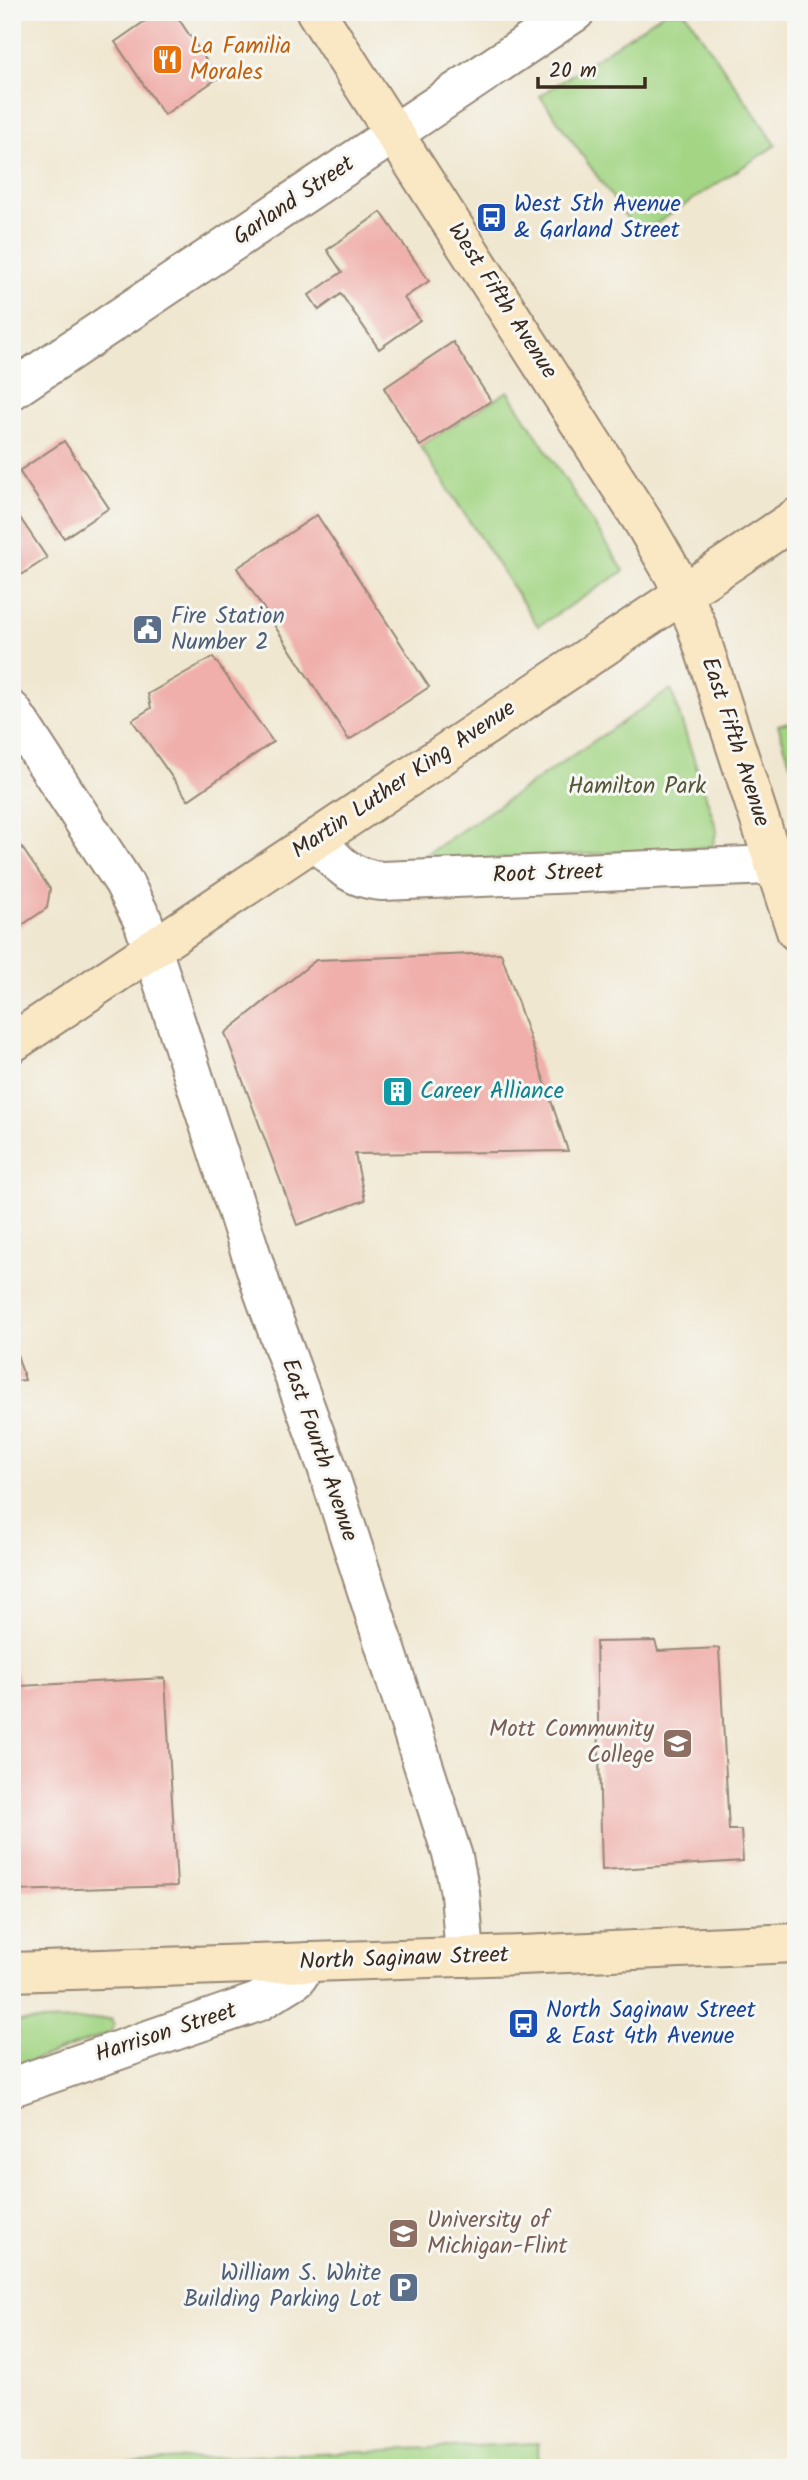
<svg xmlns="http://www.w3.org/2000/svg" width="808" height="2480" font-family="Kalam,sans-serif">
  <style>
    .green { fill: #a3d584; stroke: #6f8051; stroke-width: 2 }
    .building { fill: #f0afaa }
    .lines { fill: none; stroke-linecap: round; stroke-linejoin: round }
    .minor-casing { stroke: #968877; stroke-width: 42 }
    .tertiary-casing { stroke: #968877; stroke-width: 42 }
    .secondary-casing { stroke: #968877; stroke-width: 42 }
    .minor { stroke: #fff; stroke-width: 38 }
    .tertiary { stroke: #fff; stroke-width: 38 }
    .secondary { stroke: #fae7c3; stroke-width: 38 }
    .labels { text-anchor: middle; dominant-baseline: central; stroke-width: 6; stroke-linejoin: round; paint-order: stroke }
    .food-label { font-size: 23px; fill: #c56008; stroke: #f6f6f2; text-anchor: start }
    .street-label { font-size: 23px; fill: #3b2a1e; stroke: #f6f6f2 }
    .transit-label { font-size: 23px; fill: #164399; stroke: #f6f6f2; text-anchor: start }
    .service-label { font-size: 23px; fill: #4e5e75; stroke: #f6f6f2; text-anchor: start }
    .park-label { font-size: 23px; fill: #555538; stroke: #f6f6f2 }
    .culture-label { font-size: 23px; fill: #0d838f; stroke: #f6f6f2; text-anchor: start }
    .education-label { font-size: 23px; fill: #785e54; stroke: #f6f6f2; text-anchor: end }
  </style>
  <rect width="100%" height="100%" fill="#f6f6f2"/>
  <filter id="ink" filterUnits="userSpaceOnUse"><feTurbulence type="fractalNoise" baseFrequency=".0143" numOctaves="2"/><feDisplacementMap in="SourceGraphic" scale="14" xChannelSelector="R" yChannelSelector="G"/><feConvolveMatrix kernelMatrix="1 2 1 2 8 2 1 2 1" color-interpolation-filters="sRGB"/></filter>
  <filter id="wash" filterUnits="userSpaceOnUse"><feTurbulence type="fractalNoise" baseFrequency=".00686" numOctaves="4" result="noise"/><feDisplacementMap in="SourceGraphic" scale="28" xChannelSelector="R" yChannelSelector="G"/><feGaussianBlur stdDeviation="1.57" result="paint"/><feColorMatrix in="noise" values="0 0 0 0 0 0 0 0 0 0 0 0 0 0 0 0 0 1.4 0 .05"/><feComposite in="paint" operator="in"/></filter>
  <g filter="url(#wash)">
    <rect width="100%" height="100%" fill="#f0e7d0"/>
    <g class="green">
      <polygon points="665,12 685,12 776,145 639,235 540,96"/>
      <polygon points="508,391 624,571 538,626 420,446"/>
      <polygon points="671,689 717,830 712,847 412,864"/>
      <polygon points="796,720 796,781 778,725"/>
      <polygon points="111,2019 114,2025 112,2032 12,2068 12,2022"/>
      <polygon points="538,2443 539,2468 12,2468 12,2467"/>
    </g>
    <g id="blocks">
      <g class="building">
        <polygon points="158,12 174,12 218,78 164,115 115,42"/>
        <polygon points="381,212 429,281 404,298 420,320 379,349 341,294 319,310 309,295 342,272 327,250"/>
        <polygon points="453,342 491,401 420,446 384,388"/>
        <polygon points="64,441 109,508 64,538 19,471"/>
        <polygon points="12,506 47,558 12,581"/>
        <polygon points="317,515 429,687 349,740 237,568"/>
        <polygon points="213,657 273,742 188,800 132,720 151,708 148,694"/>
        <polygon points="12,833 50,889 47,908 12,932"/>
        <polygon points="501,953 568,1151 355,1154 365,1200 297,1225 225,1033 316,960"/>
        <polygon points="12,1342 13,1342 25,1380 12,1381"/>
        <polygon points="655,1641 658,1651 719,1648 729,1830 741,1830 743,1861 602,1870 596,1642"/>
        <polygon points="12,1662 21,1686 165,1678 177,1886 12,1891"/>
      </g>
    </g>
  </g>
  <g filter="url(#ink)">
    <use href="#blocks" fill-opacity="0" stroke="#968877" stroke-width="2"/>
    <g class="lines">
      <defs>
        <g id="minor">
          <polyline points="12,711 124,883 143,921 263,1291 326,1464 453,1857 460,1893 465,1957"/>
          <path d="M318,838c16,25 34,41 64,43l414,-17"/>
        </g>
        <g id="tertiary">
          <polyline points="12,390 575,12"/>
          <polyline points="12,2087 258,2002 297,1978 307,1962"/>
        </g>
        <g id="secondary">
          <polyline points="316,12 645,525 674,575 696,624 796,931"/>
          <polyline points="12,1043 796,518"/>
          <polyline points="12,1972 521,1955 796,1943"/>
        </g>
      </defs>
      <use href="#minor" class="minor-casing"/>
      <use href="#tertiary" class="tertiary-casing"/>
      <use href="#secondary" class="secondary-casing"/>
      <use href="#minor" class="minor"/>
      <use href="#tertiary" class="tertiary"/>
      <use href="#secondary" class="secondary"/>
    </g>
  </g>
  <defs>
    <symbol id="restaurant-square" viewBox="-11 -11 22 22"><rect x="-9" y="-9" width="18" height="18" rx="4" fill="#e8710a" stroke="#f6f6f2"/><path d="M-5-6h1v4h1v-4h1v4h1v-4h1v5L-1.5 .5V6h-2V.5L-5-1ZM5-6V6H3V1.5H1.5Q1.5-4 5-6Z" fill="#fff"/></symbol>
    <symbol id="bus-square" viewBox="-11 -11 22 22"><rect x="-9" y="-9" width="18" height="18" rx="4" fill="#1a4fb4" stroke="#f6f6f2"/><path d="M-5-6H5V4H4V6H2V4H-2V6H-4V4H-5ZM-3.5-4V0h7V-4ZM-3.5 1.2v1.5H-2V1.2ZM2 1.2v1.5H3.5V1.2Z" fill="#fff"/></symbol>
    <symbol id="civic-square" viewBox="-11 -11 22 22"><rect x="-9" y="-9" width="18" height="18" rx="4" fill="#5c6f8a" stroke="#f6f6f2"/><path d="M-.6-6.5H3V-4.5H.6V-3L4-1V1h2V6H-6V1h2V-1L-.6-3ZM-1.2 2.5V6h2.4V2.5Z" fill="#fff"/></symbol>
    <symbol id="building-square" viewBox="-11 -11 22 22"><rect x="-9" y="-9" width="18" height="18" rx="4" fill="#0f9aa8" stroke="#f6f6f2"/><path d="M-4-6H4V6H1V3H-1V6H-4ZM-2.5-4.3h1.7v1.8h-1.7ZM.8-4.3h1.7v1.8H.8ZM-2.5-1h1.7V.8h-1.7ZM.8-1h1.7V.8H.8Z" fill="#fff"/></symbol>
    <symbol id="university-square" viewBox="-11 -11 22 22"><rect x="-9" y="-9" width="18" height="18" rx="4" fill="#8d6e63" stroke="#f6f6f2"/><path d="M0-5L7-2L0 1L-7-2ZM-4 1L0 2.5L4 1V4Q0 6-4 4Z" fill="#fff"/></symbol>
    <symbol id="parking-square" viewBox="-11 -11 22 22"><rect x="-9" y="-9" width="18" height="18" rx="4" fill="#5c6f8a" stroke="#f6f6f2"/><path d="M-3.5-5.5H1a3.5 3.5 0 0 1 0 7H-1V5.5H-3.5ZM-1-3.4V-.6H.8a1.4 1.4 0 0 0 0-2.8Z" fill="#fff"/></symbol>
  </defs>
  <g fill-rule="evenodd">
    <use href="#restaurant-square" x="150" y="42" width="35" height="35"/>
    <use href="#bus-square" x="474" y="200" width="35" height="35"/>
    <use href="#civic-square" x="130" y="612" width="35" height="35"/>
    <use href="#building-square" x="380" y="1074" width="35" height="35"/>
    <use href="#university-square" x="660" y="1726" width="35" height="35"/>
    <use href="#bus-square" x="506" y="2006" width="35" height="35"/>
    <use href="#university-square" x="386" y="2216" width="35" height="35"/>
    <use href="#parking-square" x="386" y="2270" width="35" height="35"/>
  </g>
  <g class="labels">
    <g class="food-label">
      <text x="190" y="47">La Familia<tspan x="190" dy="26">Morales</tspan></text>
    </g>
    <g class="street-label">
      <text transform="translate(294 201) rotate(-34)">Garland Street</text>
      <text transform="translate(502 301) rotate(57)">West Fifth Avenue</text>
      <text transform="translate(735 742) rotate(72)">East Fifth Avenue</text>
      <text transform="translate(404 780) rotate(-34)">Martin Luther King Avenue</text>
      <text transform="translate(548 874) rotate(-2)">Root Street</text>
      <text transform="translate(319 1450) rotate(71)">East Fourth Avenue</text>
      <text transform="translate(404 1959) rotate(-2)">North Saginaw Street</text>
      <text transform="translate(166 2033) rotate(-18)">Harrison Street</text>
    </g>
    <g class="transit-label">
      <text x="514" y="205">West 5th Avenue<tspan x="514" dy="26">&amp; Garland Street</tspan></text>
      <text x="546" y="2011">North Saginaw Street<tspan x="546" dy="26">&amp; East 4th Avenue</tspan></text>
    </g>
    <g class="service-label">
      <text x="171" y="617">Fire Station<tspan x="171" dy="26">Number 2</tspan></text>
      <text x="381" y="2274" text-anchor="end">William S. White<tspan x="381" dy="26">Building Parking Lot</tspan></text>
    </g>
    <g class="park-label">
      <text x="637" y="787">Hamilton Park</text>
    </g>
    <g class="culture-label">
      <text x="420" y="1092">Career Alliance</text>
    </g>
    <g class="education-label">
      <text x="654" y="1730">Mott Community<tspan x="654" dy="26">College</tspan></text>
      <text x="427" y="2221" text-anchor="start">University of<tspan x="427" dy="26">Michigan-Flint</tspan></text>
    </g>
  </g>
  <rect width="808" height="2480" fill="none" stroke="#f6f6f2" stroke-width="42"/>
  <path d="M538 77v10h107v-10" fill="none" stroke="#3b2a1e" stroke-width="3.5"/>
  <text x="549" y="77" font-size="21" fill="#3b2a1e" stroke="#f6f6f2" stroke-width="5" paint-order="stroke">20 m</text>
</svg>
